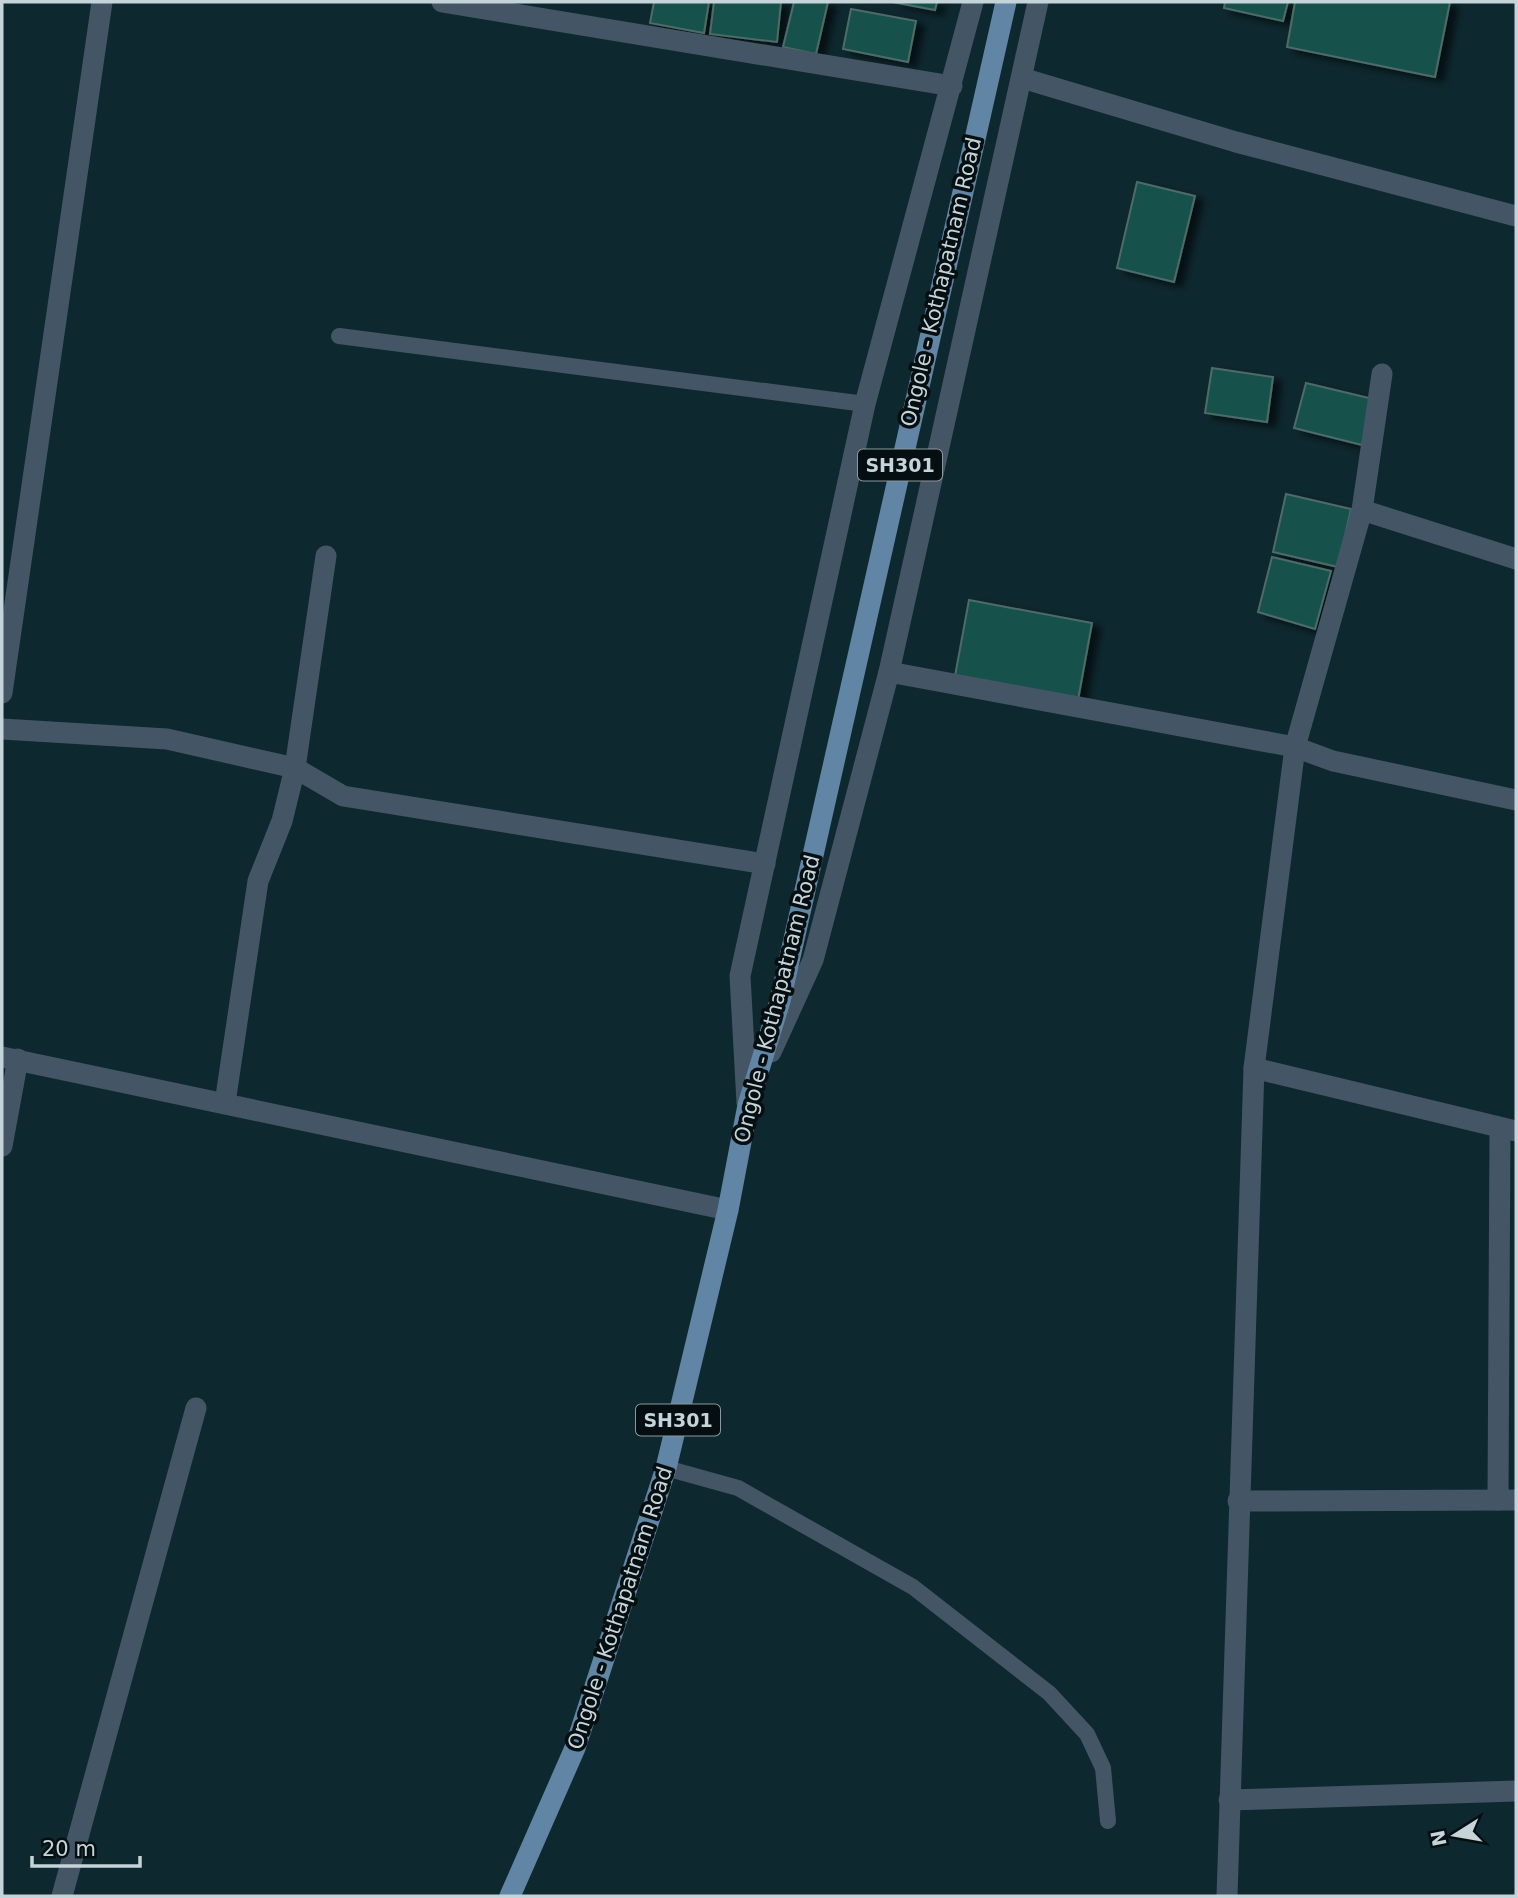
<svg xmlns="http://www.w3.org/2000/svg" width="1518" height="1898" font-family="'DejaVu Sans',sans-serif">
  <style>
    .building { fill: #17514c; stroke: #4e6c68; stroke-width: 2; filter: url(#shadow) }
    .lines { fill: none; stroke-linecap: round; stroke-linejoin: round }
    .lane { stroke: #445565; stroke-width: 16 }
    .street { stroke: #445565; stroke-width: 21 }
    .primary { stroke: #6185a4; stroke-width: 21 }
    .labels { text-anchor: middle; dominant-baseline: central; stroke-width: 7; stroke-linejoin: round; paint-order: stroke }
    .shield { fill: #050f12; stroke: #8b999d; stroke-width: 2 }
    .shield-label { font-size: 19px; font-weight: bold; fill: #c5d4d8 }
    .street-label { font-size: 21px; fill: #c5d4d8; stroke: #050f12 }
  </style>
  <defs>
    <filter id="shadow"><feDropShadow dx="8" dy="4.5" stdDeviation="3.5" flood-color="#0009"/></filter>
  </defs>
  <rect width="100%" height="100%" fill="#0e282f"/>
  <g class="building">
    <polygon points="654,2 709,2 704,33 650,23"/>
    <polygon points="714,2 781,2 777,42 710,34"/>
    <polygon points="794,2 828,2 816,54 783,47"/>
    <polygon points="892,2 937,2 935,10"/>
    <polygon points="1225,2 1288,2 1283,21 1224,8"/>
    <polygon points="1295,2 1450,2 1435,77 1287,47"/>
    <polygon points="851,9 916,21 908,62 843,49"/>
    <polygon points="1137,182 1195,196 1174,282 1117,268"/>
    <polygon points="1212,368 1273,377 1267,422 1205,413"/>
    <polygon points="1306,383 1373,399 1362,445 1294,428"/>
    <polygon points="1286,494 1351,509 1338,567 1273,552"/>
    <polygon points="1272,557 1331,571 1315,629 1258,612"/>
    <polygon points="969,600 1092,623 1078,700 955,676"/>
  </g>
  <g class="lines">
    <g class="lane">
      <polyline points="339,336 865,404"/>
      <polyline points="666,1468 738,1488 913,1587 1049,1693 1087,1734 1103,1768 1108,1821"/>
    </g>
    <g class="street">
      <polyline points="442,2 952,86"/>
      <polyline points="1022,78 1236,142 1516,216"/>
      <polyline points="1362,510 1516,559"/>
      <polyline points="889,672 1295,747 1333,761 1516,800"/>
      <polyline points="2,693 102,2"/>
      <polyline points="2,729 167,739 295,768 343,796 765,864"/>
      <polyline points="771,1052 813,960 889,672 1038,2"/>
      <polyline points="2,1057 728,1210"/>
      <polyline points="1254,1068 1516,1131"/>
      <polyline points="225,1103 258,881 282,821 295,768 326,556"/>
      <polyline points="747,1103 740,976 865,404 973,2"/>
      <polyline points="2,1146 18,1059"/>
      <polyline points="1498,1500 1500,1128"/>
      <polyline points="1238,1501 1516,1500"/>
      <polyline points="1229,1800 1516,1791"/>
      <polyline points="62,1896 196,1408"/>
      <polyline points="1227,1896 1254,1068 1295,747 1362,510 1382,374"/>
    </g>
    <polyline class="primary" points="510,1896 575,1748 666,1468 728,1210 748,1105 780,1001 1006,2"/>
  </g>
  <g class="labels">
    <g class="shield">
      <rect x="858" y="449.5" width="84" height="31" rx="5"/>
      <rect x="636" y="1404.5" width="84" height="31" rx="5"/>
    </g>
    <g class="shield-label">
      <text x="900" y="465">SH301</text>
      <text x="678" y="1420">SH301</text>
    </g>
    <g class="street-label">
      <text transform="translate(941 282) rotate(-77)">Ongole - Kothapatnam Road</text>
      <text transform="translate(777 999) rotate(-76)">Ongole - Kothapatnam Road</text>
      <text transform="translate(620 1608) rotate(-72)">Ongole - Kothapatnam Road</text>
    </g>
  </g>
  <rect width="1518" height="1898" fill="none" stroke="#c5d4d8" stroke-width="7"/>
  <g transform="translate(1455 1835) rotate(259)" stroke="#050f12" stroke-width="5" paint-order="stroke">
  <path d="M0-5L12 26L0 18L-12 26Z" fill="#c5d4d8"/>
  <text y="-10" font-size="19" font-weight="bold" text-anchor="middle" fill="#c5d4d8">N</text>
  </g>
  <path d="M32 1856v10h108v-10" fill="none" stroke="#c5d4d8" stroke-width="3.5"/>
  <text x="42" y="1856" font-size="21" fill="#c5d4d8" stroke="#050f12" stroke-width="5" paint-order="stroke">20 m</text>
</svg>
